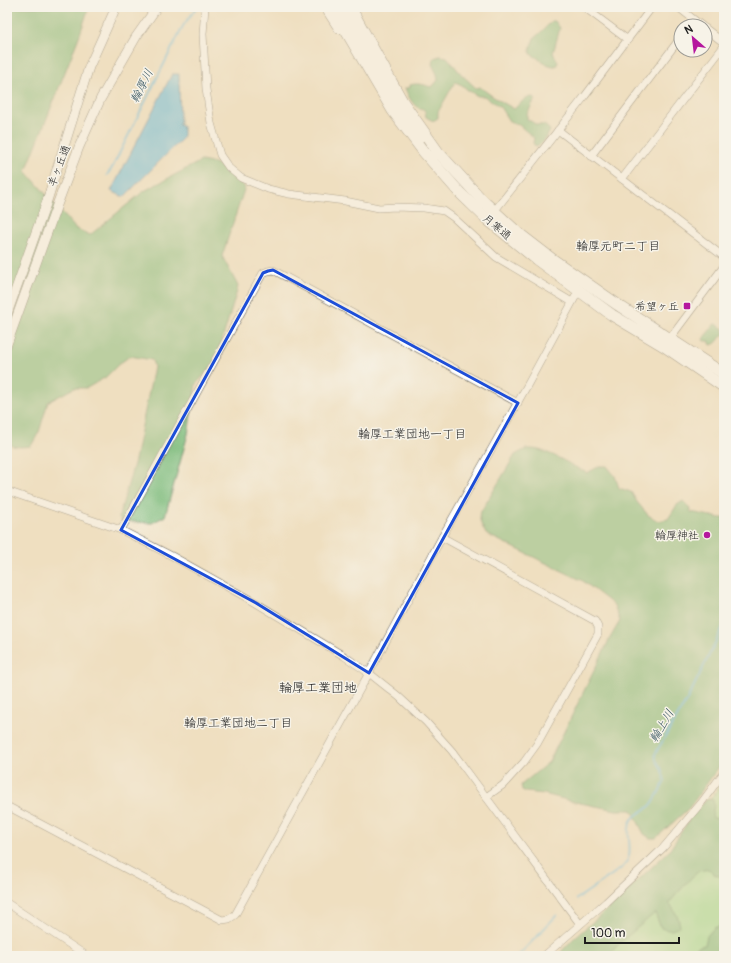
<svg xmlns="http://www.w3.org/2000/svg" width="731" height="963" font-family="Pangolin,'Klee One',sans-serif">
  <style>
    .green { fill: #9ddd93; stroke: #5c7c58 }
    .forest { fill: #7ebc7d; stroke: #4d6c4c }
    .water { fill: #64bbe1; stroke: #406c7e }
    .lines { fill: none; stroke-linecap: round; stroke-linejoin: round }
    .stream { stroke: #64bbe1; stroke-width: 2 }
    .minor-casing { stroke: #666055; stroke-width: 8 }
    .major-casing { stroke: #666055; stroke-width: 10 }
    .highway-casing { stroke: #666055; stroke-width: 12 }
    .minor { stroke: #fff; stroke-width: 7 }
    .major { stroke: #fff; stroke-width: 9 }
    .highway { stroke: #fff; stroke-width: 11 }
    .marked { fill: none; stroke: #1d4ed8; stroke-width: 3; stroke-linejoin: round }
    .poi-dot { fill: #b5179e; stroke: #f7f3e8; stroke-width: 1.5 }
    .labels { text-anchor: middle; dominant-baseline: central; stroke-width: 3; stroke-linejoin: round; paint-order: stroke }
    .street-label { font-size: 11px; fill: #1c1c1c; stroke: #f7f3e8 }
    .poi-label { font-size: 11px; fill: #1c1c1c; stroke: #f7f3e8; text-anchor: end }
    .water-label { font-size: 12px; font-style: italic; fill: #355461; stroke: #f7f3e8 }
    .neighbourhood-label { font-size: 12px; fill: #1c1c1c; stroke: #f7f3e8 }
    .quarter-label { font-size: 13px; fill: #1c1c1c; stroke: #f7f3e8 }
  </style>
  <rect width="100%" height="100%" fill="#f7f3e8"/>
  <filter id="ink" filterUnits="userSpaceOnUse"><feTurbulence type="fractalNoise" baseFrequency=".025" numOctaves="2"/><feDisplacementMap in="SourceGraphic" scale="8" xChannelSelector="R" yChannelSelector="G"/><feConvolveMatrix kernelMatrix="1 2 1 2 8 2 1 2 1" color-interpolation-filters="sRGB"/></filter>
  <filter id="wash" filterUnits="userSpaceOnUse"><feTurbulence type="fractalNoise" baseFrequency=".012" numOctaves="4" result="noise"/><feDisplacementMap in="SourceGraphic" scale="16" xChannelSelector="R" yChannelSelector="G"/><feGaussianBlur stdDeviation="0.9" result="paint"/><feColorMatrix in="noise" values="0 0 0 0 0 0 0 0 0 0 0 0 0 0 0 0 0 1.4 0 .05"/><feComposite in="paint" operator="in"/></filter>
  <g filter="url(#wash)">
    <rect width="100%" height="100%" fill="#efdfc0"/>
    <polygon class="green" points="724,780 724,956 561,956 671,854"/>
    <g class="forest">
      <path d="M7,7h82l-9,27 -54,137 49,57 15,7 54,-44 57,-30 16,3 28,23 -23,69 16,30 -1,5 -22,72 -19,21 -8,50 -23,82 -13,7 -31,-2 -2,-4 16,-57 19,-93 -2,-7 -22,-4 -11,8 -13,13 -19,11h-13l-26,14 -9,30 -8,14c-8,1 -16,2 -24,-2z"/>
      <path d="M552,21h3l5,7 -7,25 3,5 2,4 -2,4c-9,1 -16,-8 -24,-11l-2,-4 4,-13 5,-4z"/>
      <path d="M440,56l7,1 15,18 14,13 4,-1 12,9 22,13 12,-11 7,-1 2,2 -8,15v5l10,6h7l4,3 2,2c-2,6 -8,15 -14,17l-3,-4 1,-5 -15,-13 -10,-4 -9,-14 -16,-11h-6l-9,-5 -7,-6 -7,-3 -17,30v6l-5,3 -7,-4 -1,-6 -2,-2c-9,0 -15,-13 -18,-21h5v-3c6,-2 14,-1 20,2l4,-2 4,-5 -1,-6 -5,-10 2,-6z"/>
      <path d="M715,324c4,1 5,3 9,5v5c-5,3 -6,10 -13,11l-2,-4h-5l-1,-1c2,-6 7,-8 10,-15z"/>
      <path d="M526,449c5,0 9,0 13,1 16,4 33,16 48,23l13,-7h7l8,10 4,12 12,4 6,10 11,13 10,6 10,-2 9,-14 6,-4 5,5 3,6 29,6h4v242l-35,48 -33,30h-6l-6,-4 -12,-24h-16l-41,-8 -31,-8 -18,-2 -4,-2 -1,-5 28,-23 61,-124 10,-17 -6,-16 -31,-24 -97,-47 -5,-10 -2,-9 36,-60z"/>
      <path d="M707,799l6,1 1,5 -2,12 11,4 1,-1v55l-3,2 -7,-3 -5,-5 -10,2 -8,7 -22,25c6,8 9,13 11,23 -7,5 -11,5 -19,2l-6,-15c-16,14 -34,27 -47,43h-51l17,-18 28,-24 67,-63 22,-34z"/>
      <path d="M724,918v38h-34c3,-7 8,-10 15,-11l2,-9 7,-8 6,-2z"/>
    </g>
    <polygon class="water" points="172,74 179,74 180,126 183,126 183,138 124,197 111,191"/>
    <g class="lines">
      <g class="stream">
        <polyline points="107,175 112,168 183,26 197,7"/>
        <path d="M577,899l46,-32c13,-15 2,-27 7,-44 3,-9 15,-12 21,-18 5,-6 10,-17 14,-24l-4,-13 -5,-8 -1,-6 32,-54 37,-75"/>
        <polyline points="518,956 557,915"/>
      </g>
    </g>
  </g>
  <g filter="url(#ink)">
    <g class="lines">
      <defs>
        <g id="minor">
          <polyline points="205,7 203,34 206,89 211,123 220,155 229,168 241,178 268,189 289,194 345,201 379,208 395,207 424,208 444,211 454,218 496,257 572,302"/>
          <polyline points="584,7 628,40"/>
          <polyline points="678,7 702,26"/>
          <polyline points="705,28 724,43"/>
          <polyline points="558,130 724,257"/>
          <polyline points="591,156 681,37"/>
          <polyline points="622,179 724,46"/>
          <polyline points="492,214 585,96 652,7"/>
          <polyline points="668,341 724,266"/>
          <polyline points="7,491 121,530 172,556 256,603 344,656 369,673 398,696 426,722 452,751 580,924"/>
          <polyline points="121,530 263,273 268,271 273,270 518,403"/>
          <polyline points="442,537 595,621 598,627 598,634 537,744 524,762 503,785 486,797"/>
          <polyline points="7,806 222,920 229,919 235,915 369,673 442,537 528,384 579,290"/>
          <polyline points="7,903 87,956"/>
          <polyline points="544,956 606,902 663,848 702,802 724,772"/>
        </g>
        <g id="major">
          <polyline points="325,7 339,29"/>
          <polyline points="341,7 389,90 421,137"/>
          <polyline points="7,314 46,204 89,67 116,7"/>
          <polyline points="7,344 57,205 79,147 101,98 136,37 157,7"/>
        </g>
        <g id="highway">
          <polyline points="332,7 393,111 423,151 459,192 488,220 536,259 612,315 664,346 724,387"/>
          <polyline points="350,7 402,101 438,152 482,200 517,232 552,259 618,305 724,374"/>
        </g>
      </defs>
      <use href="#minor" class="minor-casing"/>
      <use href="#major" class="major-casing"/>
      <use href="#highway" class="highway-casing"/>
      <use href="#minor" class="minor"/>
      <use href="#major" class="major"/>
      <use href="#highway" class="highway"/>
    </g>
  </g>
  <path d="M0 0H731V963H0ZM273,270l245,133 -149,270 -113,-70 -135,-73 142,-257 5,-2z" fill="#efdfc0" fill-opacity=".55" fill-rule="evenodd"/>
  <path class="marked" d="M273,270l245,133 -149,270 -113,-70 -135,-73 142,-257 5,-2z"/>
  <g class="poi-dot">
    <rect x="683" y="302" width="8" height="8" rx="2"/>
    <circle cx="707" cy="535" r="4"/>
  </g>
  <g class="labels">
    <g class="street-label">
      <text transform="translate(59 166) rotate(-69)">羊ヶ丘通</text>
      <text transform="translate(497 227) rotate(40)">月寒通</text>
    </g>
    <g class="poi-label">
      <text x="679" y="306">希望ヶ丘</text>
      <text x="699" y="535">輪厚神社</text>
    </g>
    <g class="water-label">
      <text transform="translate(142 86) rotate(-63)">輪厚川</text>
      <text transform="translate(662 726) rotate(-59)">輪上川</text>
    </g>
    <g class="neighbourhood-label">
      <text x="618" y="246">輪厚元町二丁目</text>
      <text x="412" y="434">輪厚工業団地一丁目</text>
      <text x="238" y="723">輪厚工業団地二丁目</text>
    </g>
    <g class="quarter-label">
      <text x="318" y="688">輪厚工業団地</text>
    </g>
  </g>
  <rect width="731" height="963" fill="none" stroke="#f7f3e8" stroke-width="24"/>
  <g transform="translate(693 38) rotate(332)"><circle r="19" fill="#f7f3e8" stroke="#9f9d96"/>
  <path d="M0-3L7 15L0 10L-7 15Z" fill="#b5179e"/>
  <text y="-6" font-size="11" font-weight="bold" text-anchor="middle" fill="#1c1c1c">N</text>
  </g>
  <path d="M585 937v6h94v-6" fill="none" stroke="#1c1c1c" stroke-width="2"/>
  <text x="591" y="937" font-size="12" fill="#1c1c1c" stroke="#f7f3e8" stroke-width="3" paint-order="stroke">100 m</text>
</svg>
